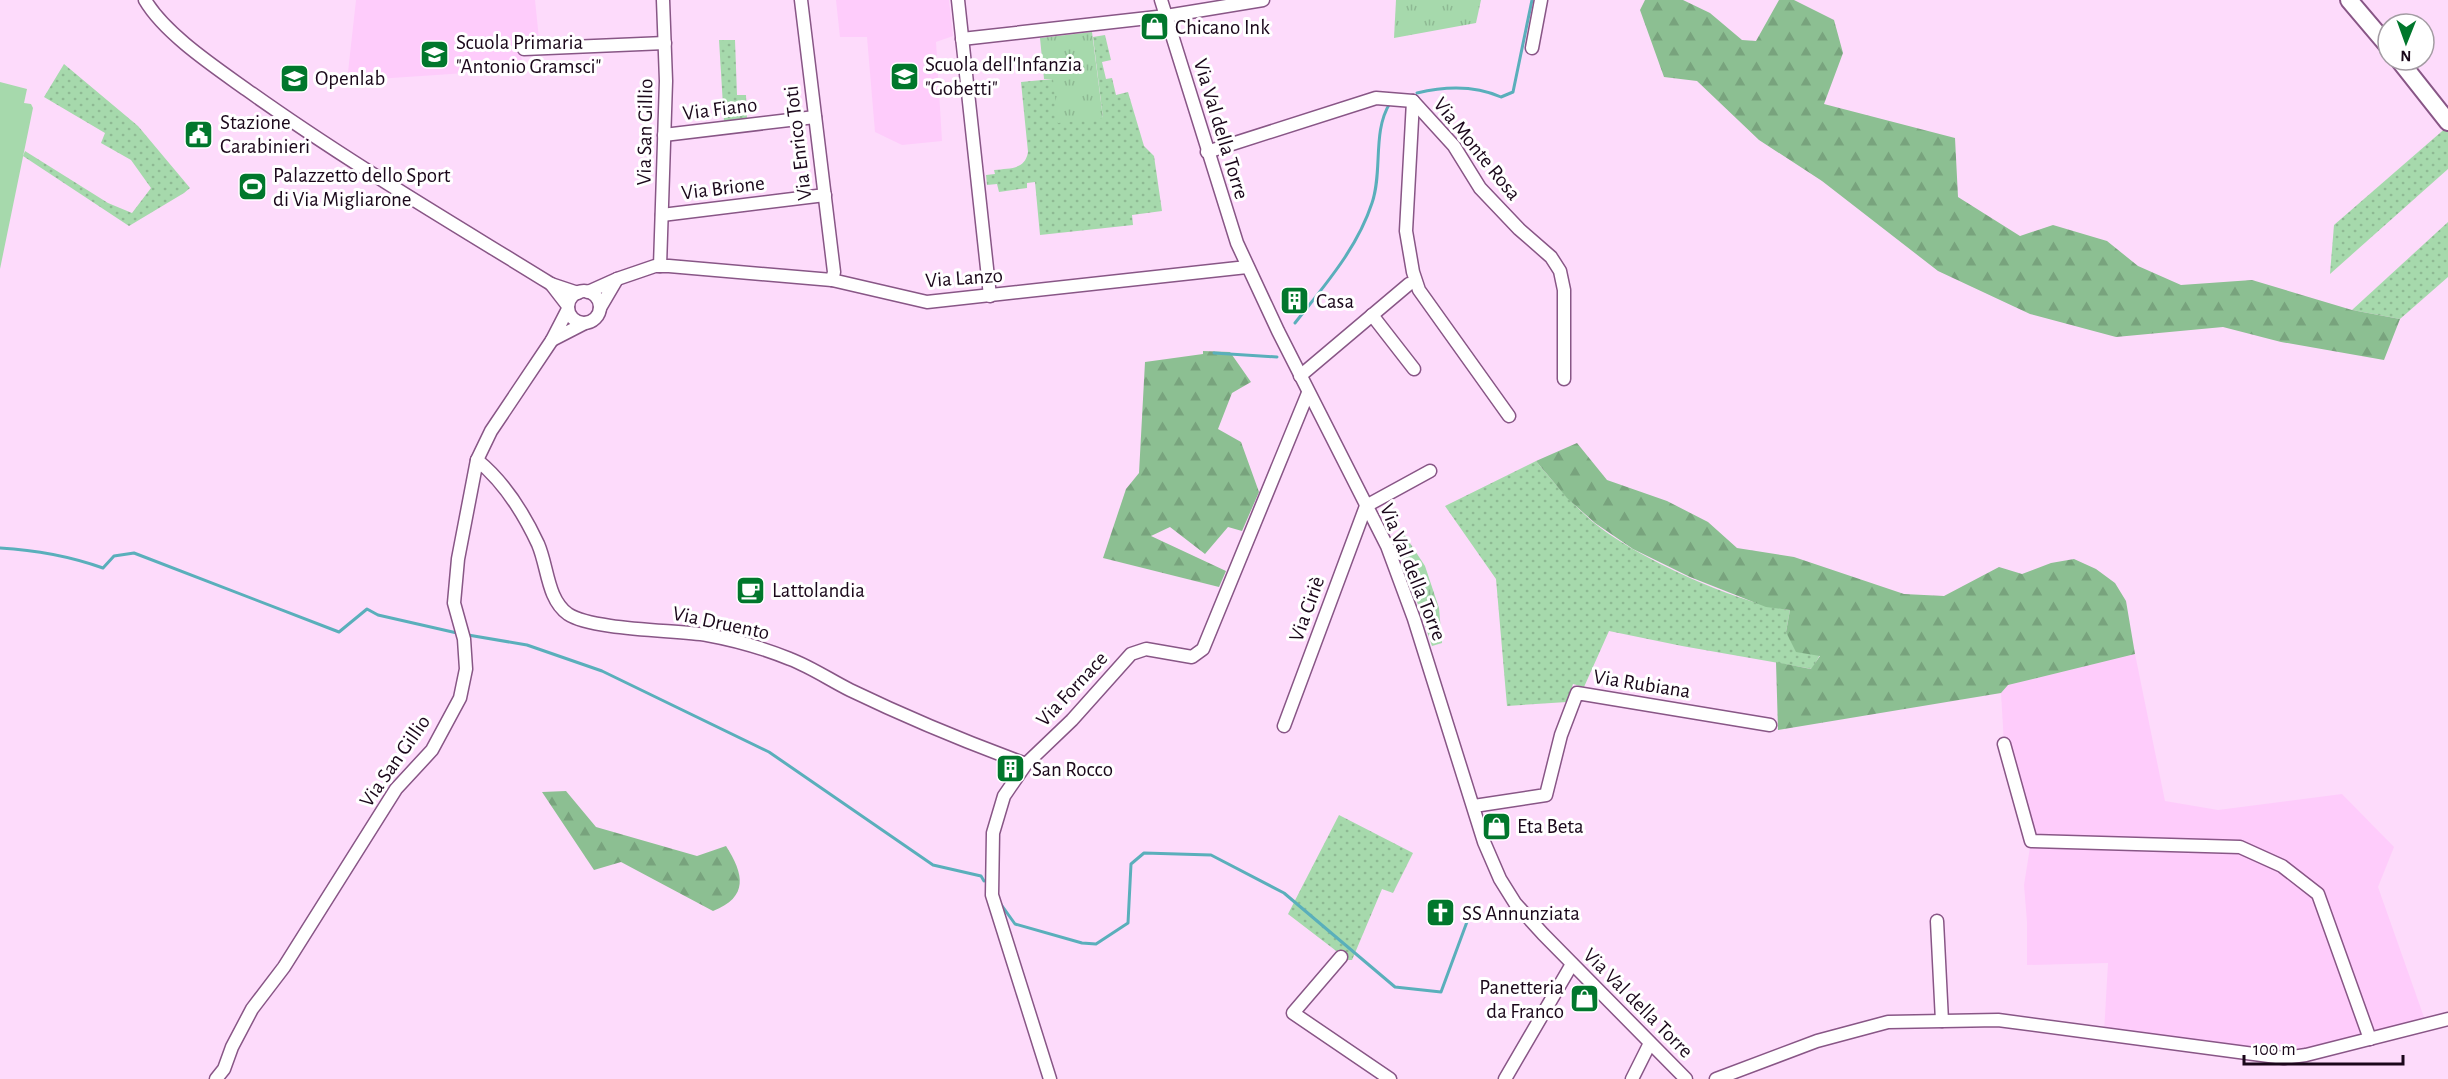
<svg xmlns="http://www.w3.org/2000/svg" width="2448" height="1079" font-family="'Alegreya Sans',sans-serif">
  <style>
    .built { fill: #feccfb }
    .grass { fill: url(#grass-dots) }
    .forest { fill: url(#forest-firs) }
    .park { fill: url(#park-tufts) }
    .pitch { fill: #a6d9ac }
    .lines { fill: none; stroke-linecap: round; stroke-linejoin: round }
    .stream { stroke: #5aafbb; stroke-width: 3 }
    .minor-casing { stroke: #885686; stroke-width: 15 }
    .major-casing { stroke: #885686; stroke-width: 20 }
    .minor { stroke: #fff; stroke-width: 12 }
    .major { stroke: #fff; stroke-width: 16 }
    .labels { text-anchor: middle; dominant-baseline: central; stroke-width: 6; stroke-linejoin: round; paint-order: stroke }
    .poi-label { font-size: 21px; fill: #1a071a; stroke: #fff; text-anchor: start }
    .street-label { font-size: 21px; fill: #1a071a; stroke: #fff }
  </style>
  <defs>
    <pattern id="grass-dots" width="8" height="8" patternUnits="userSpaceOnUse" patternTransform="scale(1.5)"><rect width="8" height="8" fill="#a6d9ac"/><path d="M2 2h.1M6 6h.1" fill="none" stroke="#8eb993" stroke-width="1.8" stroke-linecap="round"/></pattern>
    <pattern id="forest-firs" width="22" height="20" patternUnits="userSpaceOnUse" patternTransform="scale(1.5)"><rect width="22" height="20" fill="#8cbf92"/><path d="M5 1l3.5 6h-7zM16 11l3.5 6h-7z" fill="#78a37d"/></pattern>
    <pattern id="park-tufts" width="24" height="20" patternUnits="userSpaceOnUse" patternTransform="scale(1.5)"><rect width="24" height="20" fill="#a6d9ac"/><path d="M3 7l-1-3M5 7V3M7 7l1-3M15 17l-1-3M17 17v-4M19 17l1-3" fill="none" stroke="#8eb993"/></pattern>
  </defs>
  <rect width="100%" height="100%" fill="#fddbfb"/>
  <g class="built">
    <polygon points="356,0 535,0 539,39 519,39 523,69 347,81"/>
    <polygon points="836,0 949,0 953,36 936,42 942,141 902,145 875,132 867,37 840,37"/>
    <polygon points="2135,654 2165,801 2218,810 2342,794 2394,847 2378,887 2425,1020 2306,1055 2104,1033 2108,963 2027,965 2027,922 2024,885 2031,841 2004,744 2001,693 2008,685"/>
  </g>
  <g class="grass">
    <path d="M1105,35l6,25 -9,2 4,17 6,-1 4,17 12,-3 16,54 10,10 8,55 -30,4 1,10 -93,10 -5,-53 -8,1v5l-28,4 -2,-8 -10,1 -1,-10 9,-1 -1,-4c16,-2 31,0 34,-18l-7,-70 32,-3 50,39 -10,-81z"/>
    <polygon points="719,40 735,40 737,95 746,95 747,119 724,122"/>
    <polygon points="64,64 138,126 190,188 184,193 129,226 23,156 25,151 108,203 132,213 151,188 131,160 101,143 105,133 44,97"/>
    <polygon points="2448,126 2448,169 2330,274 2334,225"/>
    <polygon points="2448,222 2448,277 2400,319 2352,310"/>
    <path d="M1536,461c18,22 35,42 57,61 42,35 143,81 197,88l-4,22 34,23 -8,14 -130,-23 -73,-15 -25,56 -11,-3 -6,18 -60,4 -11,-127 -51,-73z"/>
    <polygon points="1339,815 1413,853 1393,893 1382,889 1352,960 1348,960 1288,914"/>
  </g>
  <g class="forest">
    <polygon points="1645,0 1683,0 1710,13 1742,40 1756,41 1779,0 1794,0 1834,20 1843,53 1824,104 1955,138 1958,197 2020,236 2053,225 2107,241 2138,266 2181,285 2252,280 2352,310 2400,319 2384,360 2281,342 2223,327 2116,337 2030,314 1938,271 1822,181 1759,140 1697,81 1664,77 1640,10"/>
    <polygon points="1203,351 1230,352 1251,382 1232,393 1218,429 1241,442 1259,492 1242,531 1228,527 1205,554 1170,527 1151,536 1226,571 1219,587 1103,558 1126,489 1139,473 1145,362 1203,354"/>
    <polygon points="1577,443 1607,480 1667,501 1708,522 1737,548 1794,557 1904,594 1944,596 1999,567 2022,574 2051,563 2074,559 2096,569 2115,583 2126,601 2135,654 2008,685 2001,693 1778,730 1776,662 1811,669 1820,656 1796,652 1786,632 1790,610 1766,607 1690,577 1633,549 1595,523 1567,498 1536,461"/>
    <path d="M566,791l30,36 101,29 29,-10c18,28 23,51 -13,65l-92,-49 -27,8 -52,-78z"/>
  </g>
  <g class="park">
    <polygon points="1396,0 1481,0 1476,23 1394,38"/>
    <polygon points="1092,32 1103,118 1058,123 1053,79 1044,79 1040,38"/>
    <polygon points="1404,534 1425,566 1439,608 1442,643 1432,646 1395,537"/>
  </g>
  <polygon class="pitch" points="0,82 27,89 24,103 31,104 33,108 0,269"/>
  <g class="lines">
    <g class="stream">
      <path d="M1417,93c29,-7 57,-8 84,4l12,-5 19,-92"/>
      <path d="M1295,323c29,-37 62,-74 77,-120 11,-32 0,-71 18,-100"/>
      <polyline points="1214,353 1277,357"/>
      <path d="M0,548c36,2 69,8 103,20l11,-12 20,-3 205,79 28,-23 11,6 79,18"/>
      <polyline points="468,635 527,645 602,671 769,752 933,865 981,876 984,881"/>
      <polyline points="1000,903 1015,924 1082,943 1096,944 1128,923 1131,864 1144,853 1211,855 1284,893 1395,987 1441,992 1471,911"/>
    </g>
    <defs>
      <g id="minor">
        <path d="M145,0c20,34 70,67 102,90 98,70 202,131 304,194"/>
        <polyline points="801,0 834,272 832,280"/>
        <polyline points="958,0 990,296"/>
        <polyline points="1161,0 1237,243 1278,331 1387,546 1414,619 1484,842 1500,879 1515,903 1543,934 1686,1079"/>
        <polyline points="962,39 1166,16 1263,0"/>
        <polyline points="1532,48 1541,0"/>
        <polyline points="524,49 665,43"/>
        <polyline points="1413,101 1406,231 1413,272 1419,290 1509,416"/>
        <polyline points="664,135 815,117"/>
        <polyline points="1207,152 1376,98 1413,101 1454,146 1480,188 1519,229 1551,257 1560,271 1564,290 1564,379"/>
        <polyline points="662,215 825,195"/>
        <polyline points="660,266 666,81 663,0"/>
        <polyline points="617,279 655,266 669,266 832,280 927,302 1247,267"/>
        <circle cx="584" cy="307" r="16"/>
        <polyline points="588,292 617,279 600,308"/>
        <polyline points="568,306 551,284 578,293"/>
        <polyline points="568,309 552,340 585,323"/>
        <polyline points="1372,315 1414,369"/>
        <polyline points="1300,376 1409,284"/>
        <path d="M477,460c26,21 47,54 61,84 10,23 9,55 30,70 24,16 106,16 139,21 28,5 56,13 83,24 21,8 40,21 60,31 58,28 116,52 176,74"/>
        <polyline points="1284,726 1366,506 1430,471"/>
        <polyline points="2004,744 2031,841 2240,847 2282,866 2318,894 2370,1039"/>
        <polyline points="1474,806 1546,795 1561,735 1577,693 1770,725"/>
        <polyline points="1937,921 1942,1021"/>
        <polyline points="1341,957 1293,1013 1390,1079"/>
        <polyline points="216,1079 224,1069 232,1047 252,1009 284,967 396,789 432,750 460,698 466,669 464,639 454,603 458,559 477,460 491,431 552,340"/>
        <polyline points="1050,1079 992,895 993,833 1004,796 1026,764 1072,720 1131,654 1146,649 1192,657 1203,649 1308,393"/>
        <polyline points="1505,1079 1572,964"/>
        <polyline points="1632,1079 1650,1043"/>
        <polyline points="1716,1079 1817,1041 1888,1022 1998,1020 2284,1058 2306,1055 2448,1019"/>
      </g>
      <g id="major">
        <polyline points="2349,0 2388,46"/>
        <polyline points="2399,60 2448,122"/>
      </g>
    </defs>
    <use href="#minor" class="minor-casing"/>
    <use href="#major" class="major-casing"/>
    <use href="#minor" class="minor"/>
    <use href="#major" class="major"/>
  </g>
  <defs>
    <symbol id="shop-square" viewBox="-11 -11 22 22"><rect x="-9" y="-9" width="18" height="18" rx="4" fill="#01772c" stroke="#fff"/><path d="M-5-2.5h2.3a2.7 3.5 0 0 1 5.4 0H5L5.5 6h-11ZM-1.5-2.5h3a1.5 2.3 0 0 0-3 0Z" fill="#fff"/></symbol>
    <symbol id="school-square" viewBox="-11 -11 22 22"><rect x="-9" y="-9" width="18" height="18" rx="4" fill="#01772c" stroke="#fff"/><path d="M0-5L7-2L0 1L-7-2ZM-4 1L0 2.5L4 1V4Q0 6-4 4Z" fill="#fff"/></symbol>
    <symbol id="civic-square" viewBox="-11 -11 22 22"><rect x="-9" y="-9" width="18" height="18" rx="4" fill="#01772c" stroke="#fff"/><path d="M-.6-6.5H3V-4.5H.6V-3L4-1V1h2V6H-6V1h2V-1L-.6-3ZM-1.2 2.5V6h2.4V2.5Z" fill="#fff"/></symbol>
    <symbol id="stadium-square" viewBox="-11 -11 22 22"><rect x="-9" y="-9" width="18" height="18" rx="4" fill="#01772c" stroke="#fff"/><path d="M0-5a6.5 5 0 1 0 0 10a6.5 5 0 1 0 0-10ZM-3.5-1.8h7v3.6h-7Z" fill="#fff"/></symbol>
    <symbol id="building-square" viewBox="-11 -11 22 22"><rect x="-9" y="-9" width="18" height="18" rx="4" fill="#01772c" stroke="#fff"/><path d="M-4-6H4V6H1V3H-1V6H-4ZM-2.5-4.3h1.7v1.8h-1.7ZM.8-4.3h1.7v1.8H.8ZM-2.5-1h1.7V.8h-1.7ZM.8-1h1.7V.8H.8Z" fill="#fff"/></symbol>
    <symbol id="cafe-square" viewBox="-11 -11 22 22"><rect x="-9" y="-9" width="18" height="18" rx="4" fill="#01772c" stroke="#fff"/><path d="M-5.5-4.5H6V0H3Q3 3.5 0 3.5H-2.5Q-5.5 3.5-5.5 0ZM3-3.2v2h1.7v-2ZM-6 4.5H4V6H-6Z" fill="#fff"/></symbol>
    <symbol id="church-square" viewBox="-11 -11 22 22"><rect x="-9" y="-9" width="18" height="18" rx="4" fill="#01772c" stroke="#fff"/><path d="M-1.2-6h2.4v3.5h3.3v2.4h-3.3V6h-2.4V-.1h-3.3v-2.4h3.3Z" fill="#fff"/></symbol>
  </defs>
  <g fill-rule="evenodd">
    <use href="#shop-square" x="1138" y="10" width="33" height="33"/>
    <use href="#school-square" x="418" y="38" width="33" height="33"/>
    <use href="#school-square" x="888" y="60" width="33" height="33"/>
    <use href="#school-square" x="278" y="62" width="33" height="33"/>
    <use href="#civic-square" x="182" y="118" width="33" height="33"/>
    <use href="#stadium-square" x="236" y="170" width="33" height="33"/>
    <use href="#building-square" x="1278" y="284" width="33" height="33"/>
    <use href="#cafe-square" x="734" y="574" width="33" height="33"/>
    <use href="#building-square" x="994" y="752" width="33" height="33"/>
    <use href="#shop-square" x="1480" y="810" width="33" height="33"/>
    <use href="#church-square" x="1424" y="896" width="33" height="33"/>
    <use href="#shop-square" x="1568" y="982" width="33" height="33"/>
  </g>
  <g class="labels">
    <g class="poi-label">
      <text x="1175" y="27">Chicano Ink</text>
      <text x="456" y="42">Scuola Primaria<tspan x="456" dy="24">"Antonio Gramsci"</tspan></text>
      <text x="925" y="64">Scuola dell'Infanzia<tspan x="925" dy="24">"Gobetti"</tspan></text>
      <text x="315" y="78">Openlab</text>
      <text x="220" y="122">Stazione<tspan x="220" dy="24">Carabinieri</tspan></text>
      <text x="273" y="175">Palazzetto dello Sport<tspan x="273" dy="24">di Via Migliarone</tspan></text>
      <text x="1316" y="301">Casa</text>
      <text x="772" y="590">Lattolandia</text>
      <text x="1032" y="769">San Rocco</text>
      <text x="1517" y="826">Eta Beta</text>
      <text x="1462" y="913">SS Annunziata</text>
      <text x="1564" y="987" text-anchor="end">Panetteria<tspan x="1564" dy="24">da Franco</tspan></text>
    </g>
    <g class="street-label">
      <text transform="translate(720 109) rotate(-7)">Via Fiano</text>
      <text transform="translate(1221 129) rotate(73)">Via Val della Torre</text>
      <text transform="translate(645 132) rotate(-89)">Via San Gillio</text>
      <text transform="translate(798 143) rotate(-97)">Via Enrico Toti</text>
      <text transform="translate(1477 149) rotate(51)">Via Monte Rosa</text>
      <text transform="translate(723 188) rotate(-7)">Via Brione</text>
      <text transform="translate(964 278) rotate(-4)">Via Lanzo</text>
      <text transform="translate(1413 572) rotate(68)">Via Val della Torre</text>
      <text transform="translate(1307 609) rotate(-70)">Via Ciriè</text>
      <text transform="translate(721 623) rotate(12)">Via Druento</text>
      <text transform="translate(1642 684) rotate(9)">Via Rubiana</text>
      <text transform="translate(1072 689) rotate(-47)">Via Fornace</text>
      <text transform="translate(395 761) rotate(-55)">Via San Gillio</text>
      <text transform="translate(1638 1003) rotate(45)">Via Val della Torre</text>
    </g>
  </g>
  <g transform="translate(2406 42) rotate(181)"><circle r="28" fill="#ffffff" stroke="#a39ca3" stroke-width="1.5"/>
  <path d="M0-4.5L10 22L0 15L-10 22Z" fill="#01772c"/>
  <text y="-9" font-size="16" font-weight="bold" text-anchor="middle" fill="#1a071a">N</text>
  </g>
  <path d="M2244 1055v9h159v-9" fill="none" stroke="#1a071a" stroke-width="3"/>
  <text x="2253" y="1055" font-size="18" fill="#1a071a" stroke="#ffffff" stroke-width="4.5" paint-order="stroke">100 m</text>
</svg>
